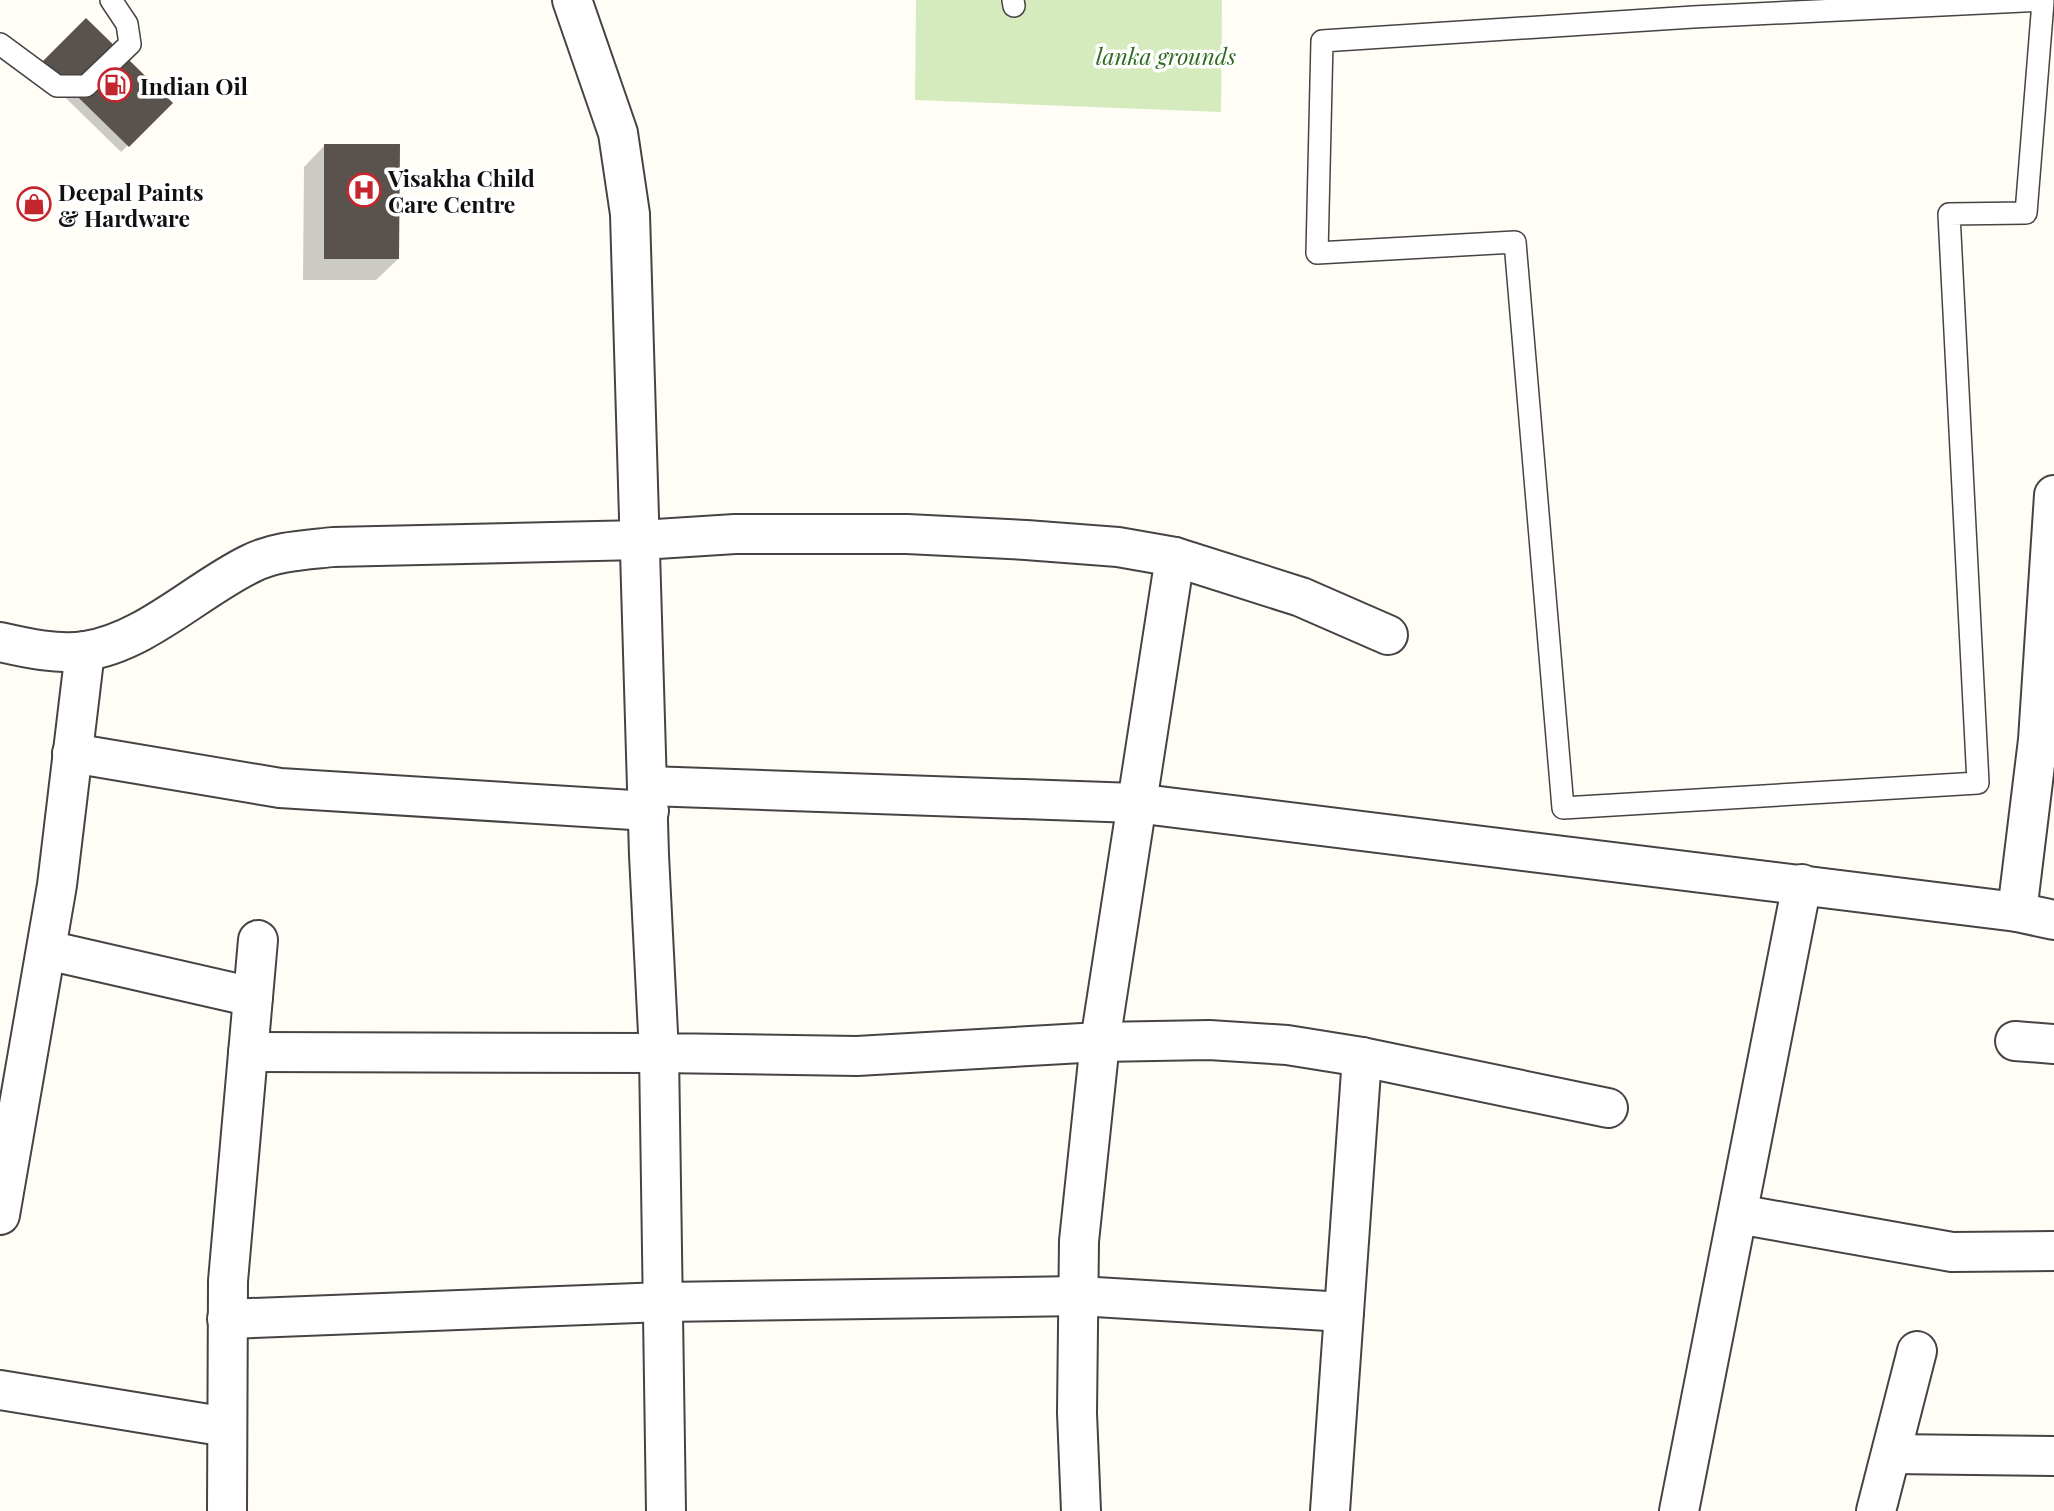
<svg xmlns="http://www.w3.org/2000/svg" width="2054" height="1511" font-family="'Playfair Display',serif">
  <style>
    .green { fill: #d5ebbd }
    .shadow { fill: #0003 }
    .building { fill: #5a524d }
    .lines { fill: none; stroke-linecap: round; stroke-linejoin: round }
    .lane-casing { stroke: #444; stroke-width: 24 }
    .street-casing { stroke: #444; stroke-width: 42 }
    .lane { stroke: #fff; stroke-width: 21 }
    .street { stroke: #fff; stroke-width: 38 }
    .labels { text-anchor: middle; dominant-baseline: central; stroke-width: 7; stroke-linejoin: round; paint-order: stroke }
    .park-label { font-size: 23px; font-style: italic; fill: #2f6b1f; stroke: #fff }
    .poi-label { font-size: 23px; font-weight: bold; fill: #111; stroke: #fff; text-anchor: start }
  </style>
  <rect width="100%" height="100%" fill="#fffdf5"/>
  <polygon class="green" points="916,0 1222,0 1221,112 915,100"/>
  <g class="shadow">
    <polygon points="37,70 170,103 121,152"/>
    <polygon points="325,145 398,259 376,280 303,280 304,167"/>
  </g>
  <g class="building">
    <polygon points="86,18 173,103 129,147 42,62"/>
    <polygon points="324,144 400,144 399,259 324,259"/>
  </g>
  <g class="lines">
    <defs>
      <g id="lane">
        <polyline points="1013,0 1014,6"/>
        <polyline points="2043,0 1693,17 1322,41 1317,253 1515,242 1563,808 1978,783 1949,214 2026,213 2043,2"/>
        <polyline points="0,44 57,86 86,86 130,44 127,24 111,0"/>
      </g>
      <g id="street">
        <polyline points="572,0 618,133 630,214 649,855 659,1053 857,1056 1100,1042 1209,1040 1287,1045 1362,1057 1608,1108"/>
        <path d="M0,642c26,6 58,13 85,9 59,-8 113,-62 165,-87 25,-13 56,-14 83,-17l308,-7 94,-6h172l119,6 92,7 57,10 126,40 87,38"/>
        <polyline points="72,753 280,788 649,811"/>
        <polyline points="648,786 1135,803 2017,912 2038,740 2054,495"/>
        <polyline points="2017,912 2054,920"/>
        <polyline points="47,950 253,997"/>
        <polyline points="2015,1041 2054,1044"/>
        <polyline points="248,1052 659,1053 666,1511"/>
        <polyline points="1738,1214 1952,1252 2054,1251"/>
        <polyline points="0,1215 57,885 85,651"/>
        <polyline points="227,1319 663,1302 1079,1296 1344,1312"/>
        <polyline points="0,1390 227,1427"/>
        <polyline points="1891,1454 2054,1456"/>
        <polyline points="227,1511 228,1281 258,940"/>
        <polyline points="1081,1511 1077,1413 1079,1241 1100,1042 1175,557"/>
        <polyline points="1330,1511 1362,1057"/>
        <polyline points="1679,1511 1802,884"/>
        <polyline points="1876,1511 1917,1351"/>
      </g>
    </defs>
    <use href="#lane" class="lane-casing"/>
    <use href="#street" class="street-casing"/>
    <use href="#lane" class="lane"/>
    <use href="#street" class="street"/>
  </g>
  <defs>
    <symbol id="fuel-ring" viewBox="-11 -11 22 22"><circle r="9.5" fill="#fff" stroke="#c4262e" stroke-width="1.5"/><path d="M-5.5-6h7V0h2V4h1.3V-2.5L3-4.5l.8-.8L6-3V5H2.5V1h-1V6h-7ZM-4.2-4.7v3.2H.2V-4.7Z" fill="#c4262e"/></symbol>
    <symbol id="hospital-ring" viewBox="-11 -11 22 22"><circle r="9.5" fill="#fff" stroke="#c4262e" stroke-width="1.5"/><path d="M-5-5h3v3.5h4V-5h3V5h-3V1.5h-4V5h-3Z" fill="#c4262e"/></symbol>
    <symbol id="shop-ring" viewBox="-11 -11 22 22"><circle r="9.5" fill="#fff" stroke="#c4262e" stroke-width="1.5"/><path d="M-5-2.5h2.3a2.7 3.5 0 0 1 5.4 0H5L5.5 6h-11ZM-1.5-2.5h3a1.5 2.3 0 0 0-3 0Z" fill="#c4262e"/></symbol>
  </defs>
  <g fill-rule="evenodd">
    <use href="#fuel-ring" x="96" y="66" width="38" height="38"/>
    <use href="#hospital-ring" x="345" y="171" width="38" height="38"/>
    <use href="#shop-ring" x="15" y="185" width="38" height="38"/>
  </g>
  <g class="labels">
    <g class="park-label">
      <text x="1166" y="55">lanka grounds</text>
    </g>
    <g class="poi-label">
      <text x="140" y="85">Indian Oil</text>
      <text x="388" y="177">Visakha Child<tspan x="388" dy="26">Care Centre</tspan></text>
      <text x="58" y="191">Deepal Paints<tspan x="58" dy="26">&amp; Hardware</tspan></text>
    </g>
  </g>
</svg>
